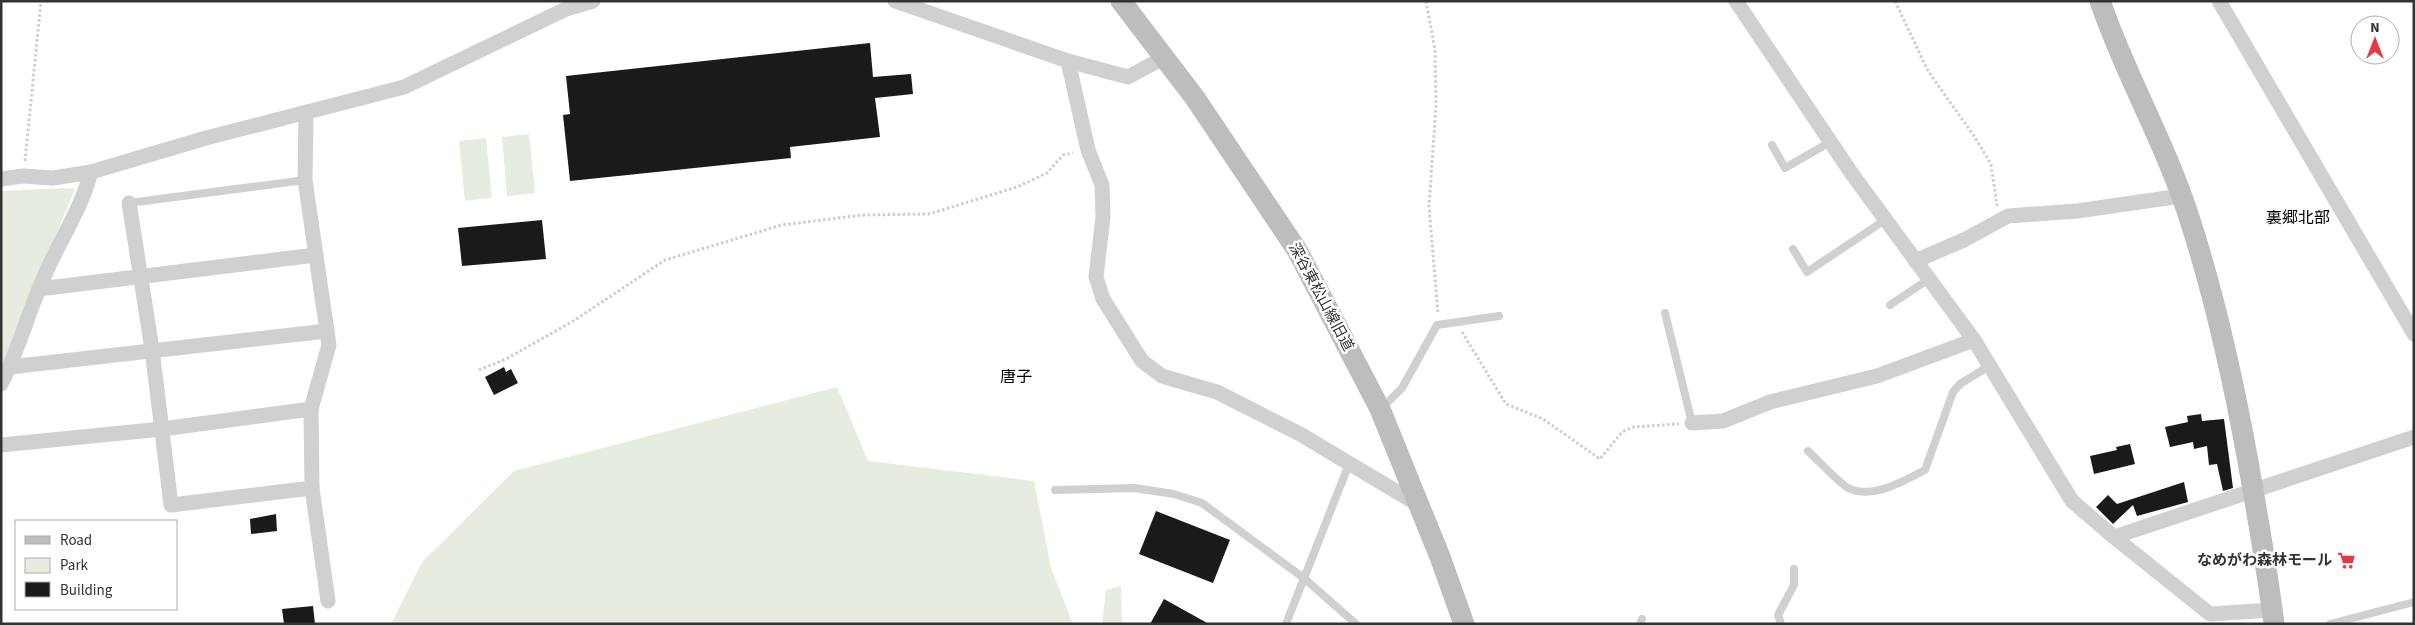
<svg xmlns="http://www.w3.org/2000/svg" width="2415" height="625" font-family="'Source Sans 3','Noto Sans JP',sans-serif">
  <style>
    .green { fill: #e6ecdf }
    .building { fill: #1a1a1a }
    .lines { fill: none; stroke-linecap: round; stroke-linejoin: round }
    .path { stroke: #cdcdcd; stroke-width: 3; stroke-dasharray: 2.5 2.5; stroke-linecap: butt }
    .lane { stroke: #d0d0d0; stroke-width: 8 }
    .street { stroke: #d0d0d0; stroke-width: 15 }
    .secondary { stroke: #bdbdbd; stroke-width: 21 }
    .labels { text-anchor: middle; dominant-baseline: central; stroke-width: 5; stroke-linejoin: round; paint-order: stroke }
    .street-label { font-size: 15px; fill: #333; stroke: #fff }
    .poi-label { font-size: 15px; font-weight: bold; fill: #333; stroke: #fff; text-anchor: end }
    .neighbourhood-label { font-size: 16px; fill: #000; stroke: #fff }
  </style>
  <rect width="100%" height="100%" fill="#fff"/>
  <g class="green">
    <polygon points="529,134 535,193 507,196 502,137"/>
    <polygon points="486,138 492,198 465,201 459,141"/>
    <polygon points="66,188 75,189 1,367 1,191"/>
    <polygon points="837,387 868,461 1034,481 1051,568 1073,624 391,624 422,562 514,471"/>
    <polygon points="1121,586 1122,624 1102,624 1106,590"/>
  </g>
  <g class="building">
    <polygon points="870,43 873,77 911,74 913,94 875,98 880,137 790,147 791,158 570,181 563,115 570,114 566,76"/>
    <polygon points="542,220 546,259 462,266 458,228"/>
    <polygon points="504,367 506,372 511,369 518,383 494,395 485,377"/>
    <polygon points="2201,414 2202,421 2224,419 2233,488 2223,491 2217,464 2209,465 2207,446 2194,449 2193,442 2170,447 2165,427 2188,422 2187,416"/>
    <polygon points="2130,444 2135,464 2094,474 2090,456 2117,450 2116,447"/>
    <polygon points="2184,482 2188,502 2137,516 2133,505 2113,524 2096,507 2108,495 2117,504"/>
    <polygon points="1156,511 1230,540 1213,583 1139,554"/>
    <polygon points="276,514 277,531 251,534 250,519"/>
    <polygon points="1164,599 1209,624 1150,624"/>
    <polygon points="313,606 315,624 284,624 282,609"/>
  </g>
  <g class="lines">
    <g class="path">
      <polyline points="1426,1 1435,50 1436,106 1429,206 1438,314"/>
      <polyline points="1895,1 1928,71 1974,136 1991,164 1997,206"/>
      <polyline points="25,161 41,1"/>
      <polyline points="1462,332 1506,404 1543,419 1600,459 1622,432 1633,427 1679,424"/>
      <polyline points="479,370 506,359 575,320 665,260 782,225 862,215 929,214 1017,187 1047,173 1063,155 1073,153"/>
    </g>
    <g class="lane">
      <polyline points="1772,145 1785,168 1830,142"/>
      <polyline points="129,203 305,180"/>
      <polyline points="1793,249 1807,272 1885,220"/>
      <polyline points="1890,305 1929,279"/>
      <polyline points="1665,313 1692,423"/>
      <polyline points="1382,408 1402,388 1437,325 1499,316"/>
      <path d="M1808,451c10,9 30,31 40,37 25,12 55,-7 77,-18l28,-78 7,-8 29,-18"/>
      <polyline points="1055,490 1134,488 1174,494 1202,503 1305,579 1356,624"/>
      <polyline points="1286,624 1349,464"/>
      <polyline points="1640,624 1642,619"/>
      <polyline points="1781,624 1778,615 1794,585 1794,569"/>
      <polyline points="2330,624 2414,602"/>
    </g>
    <g class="street">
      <polyline points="895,1 1068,61 1128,77 1165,57"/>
      <polyline points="1736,1 1852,174 1974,340 2072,501 2114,537"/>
      <polyline points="2219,1 2414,334"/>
      <polyline points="1068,61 1088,150 1102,185 1103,217 1096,277 1103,299 1142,361 1162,376 1217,392 1300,434 1419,505"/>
      <polyline points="1,179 23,176 53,178 91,172 206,138 404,87 566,9 593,1"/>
      <polyline points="129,203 152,349 171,505 312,488 311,409"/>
      <polyline points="1915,261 1964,240 2008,216 2077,211 2181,196"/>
      <polyline points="39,289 316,255"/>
      <polyline points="10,367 327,331"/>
      <path d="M1,384c18,-34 27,-72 43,-107 15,-36 37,-67 47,-105"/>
      <polyline points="1692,423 1723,421 1770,402 1877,376 1974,340"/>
      <polyline points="1,445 162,429 311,409 329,345 305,180 306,112"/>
      <polyline points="312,488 328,601"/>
      <polyline points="2272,610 2210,614 2114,537 2414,437"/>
    </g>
    <g class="secondary">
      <polyline points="1121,1 1195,98 1297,250 1380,409 1440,557 1464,624"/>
      <path d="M2100,1c25,73 64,140 88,213 26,79 44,160 59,242 10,56 20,112 27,168"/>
    </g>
  </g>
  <defs>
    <symbol id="supermarket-bare" viewBox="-9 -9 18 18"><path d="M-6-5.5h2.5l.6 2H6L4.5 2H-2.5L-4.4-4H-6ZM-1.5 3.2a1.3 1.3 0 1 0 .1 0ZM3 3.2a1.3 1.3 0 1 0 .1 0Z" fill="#e63946" stroke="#fff" stroke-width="2.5" paint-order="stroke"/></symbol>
  </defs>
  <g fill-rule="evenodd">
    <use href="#supermarket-bare" x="2334" y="548" width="25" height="25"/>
  </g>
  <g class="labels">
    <g class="street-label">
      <text transform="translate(1321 297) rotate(62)">深谷東松山線旧道</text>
    </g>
    <g class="poi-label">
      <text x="2332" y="560">なめがわ森林モール</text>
    </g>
    <g class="neighbourhood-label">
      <text x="2298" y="218">裏郷北部</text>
      <text x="1016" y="377">唐子</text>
    </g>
  </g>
  <rect width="2415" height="625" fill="none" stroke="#333333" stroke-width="5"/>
  <rect x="15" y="520" width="162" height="90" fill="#ffffff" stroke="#adadad"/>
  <rect x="25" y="536" width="25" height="8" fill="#bdbdbd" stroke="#adadad"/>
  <text x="60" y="545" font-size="15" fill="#333333">Road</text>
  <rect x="25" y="558" width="25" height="15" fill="#e6ecdf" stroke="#adadad"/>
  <text x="60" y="570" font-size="15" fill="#333333">Park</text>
  <rect x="25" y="582" width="25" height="15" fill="#1a1a1a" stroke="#adadad"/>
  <text x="60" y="595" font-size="15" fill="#333333">Building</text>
  <g transform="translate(2375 40)"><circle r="24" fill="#ffffff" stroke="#adadad"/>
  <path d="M0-4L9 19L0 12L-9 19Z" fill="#e63946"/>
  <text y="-8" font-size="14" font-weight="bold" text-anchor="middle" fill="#333333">N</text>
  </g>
</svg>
